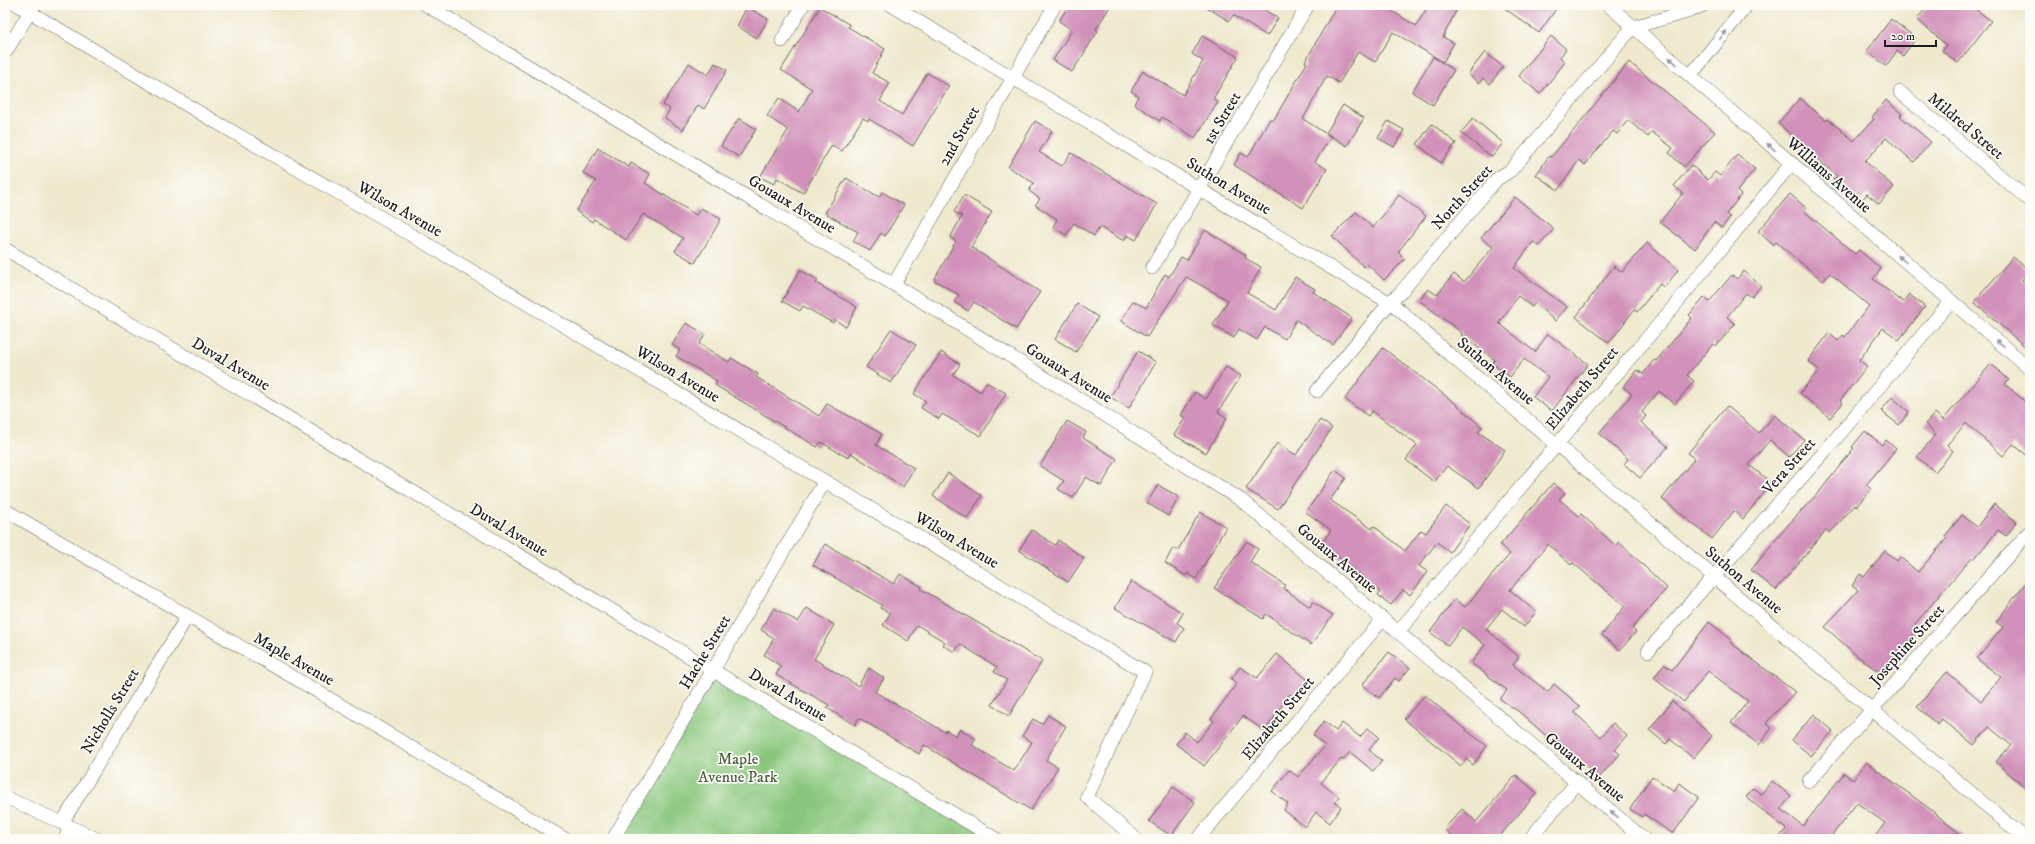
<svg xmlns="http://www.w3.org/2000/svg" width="2035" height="844" font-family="'IM FELL DW Pica',serif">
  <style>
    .green { fill: #88c67c; stroke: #52714c }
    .building { fill: #d291ba }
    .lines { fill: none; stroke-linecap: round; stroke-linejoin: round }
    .minor-casing { stroke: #66645a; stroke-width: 14 }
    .minor { stroke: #fff; stroke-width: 13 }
    .oneway { fill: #999 }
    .labels { text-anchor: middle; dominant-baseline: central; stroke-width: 3.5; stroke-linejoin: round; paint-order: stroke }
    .street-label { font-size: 16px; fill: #1c1c1c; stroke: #fdfcf7 }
    .park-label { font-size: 16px; fill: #476042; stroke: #fdfcf7 }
  </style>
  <rect width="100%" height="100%" fill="#fdfcf7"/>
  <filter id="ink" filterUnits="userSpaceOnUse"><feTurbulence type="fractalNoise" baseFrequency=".025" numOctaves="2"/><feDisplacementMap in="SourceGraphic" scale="8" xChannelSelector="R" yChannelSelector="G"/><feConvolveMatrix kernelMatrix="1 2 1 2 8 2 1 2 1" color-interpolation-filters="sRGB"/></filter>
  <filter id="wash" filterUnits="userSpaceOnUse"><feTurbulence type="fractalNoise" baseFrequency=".012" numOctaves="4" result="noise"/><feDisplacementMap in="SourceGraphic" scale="16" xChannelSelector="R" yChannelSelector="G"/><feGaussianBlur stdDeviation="0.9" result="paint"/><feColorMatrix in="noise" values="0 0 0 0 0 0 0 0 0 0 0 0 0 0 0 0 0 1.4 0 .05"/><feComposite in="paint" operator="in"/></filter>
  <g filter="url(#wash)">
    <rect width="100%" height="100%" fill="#efe9ce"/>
    <polygon class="green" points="713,670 996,839 613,839"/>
    <g id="blocks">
      <g class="building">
        <polygon points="1069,5 1111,5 1096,29 1098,31 1072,72 1053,60 1072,30 1059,21"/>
        <polygon points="1203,5 1256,5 1278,18 1267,36 1233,15 1229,21"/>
        <polygon points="1337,5 1391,5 1389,9 1416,26 1429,5 1459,5 1443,37 1454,43 1443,62 1393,32 1375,62 1358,52 1339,83 1327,76 1303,119 1331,137 1315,162 1327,169 1303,208 1234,165 1241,153 1248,157 1270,119 1273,121 1307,63 1305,62"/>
        <polygon points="1500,5 1559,5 1539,33"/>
        <polygon points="1929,5 1970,5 1991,21 1958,63 1942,51 1946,45 1917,19"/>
        <polygon points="747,7 768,19 757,38 737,26"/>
        <polygon points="820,7 850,25 848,27 885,49 872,73 890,83 880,101 902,115 927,73 949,86 913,146 869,119 868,121 863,118 842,151 832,145 803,193 777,178 774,184 760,177 788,130 767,116 779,98 799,112 812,89 781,70"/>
        <polygon points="1891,19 1916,38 1903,56 1897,51 1886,66 1867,51"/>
        <polygon points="1202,36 1238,57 1213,99 1218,102 1195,138 1162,117 1160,121 1134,104 1138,96 1131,91 1143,71 1183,95 1203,61 1192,54"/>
        <polygon points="1551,36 1566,49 1560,57 1565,62 1540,94 1519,76"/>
        <polygon points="1485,52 1503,67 1490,84 1483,78 1479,83 1468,74"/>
        <polygon points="1433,57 1454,70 1433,105 1412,92"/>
        <polygon points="1629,62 1715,132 1684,167 1669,153 1673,148 1652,132 1648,137 1628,120 1617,134 1613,131 1585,165 1579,160 1558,190 1536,175 1549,156 1551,157 1574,130"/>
        <polygon points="689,63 708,75 715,63 727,70 704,109 698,105 683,130 665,118 670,109 663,105"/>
        <polygon points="1800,98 1826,121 1828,119 1854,141 1874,119 1872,117 1886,100 1902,114 1900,116 1931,142 1914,162 1886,138 1865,161 1894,187 1879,204 1867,194 1858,204 1833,180 1837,176 1778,123"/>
        <polygon points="1343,105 1364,118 1347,146 1326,133"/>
        <polygon points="739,118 756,129 739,157 721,146"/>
        <polygon points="1473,118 1503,143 1492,157 1461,133"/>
        <polygon points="1035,121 1052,131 1039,152 1062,166 1071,153 1157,204 1136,240 1127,235 1124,241 1100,227 1094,236 1074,223 1066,235 1053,227 1057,219 1035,205 1040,199 1029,191 1034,183 1008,167"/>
        <polygon points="1388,121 1404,130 1394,147 1378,138"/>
        <polygon points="1432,124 1456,143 1441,163 1417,144"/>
        <polygon points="598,148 629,167 631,163 650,174 645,183 696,215 701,208 721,219 695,263 675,251 683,238 643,214 626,240 594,219 592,222 576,211 596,181 583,173"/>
        <polygon points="1737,155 1755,169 1737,191 1741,195 1726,214 1730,217 1722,228 1714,222 1695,249 1660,222 1683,193 1674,186 1691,165 1708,180 1715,172 1720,176"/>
        <polygon points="846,178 879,197 882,192 904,205 885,236 881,233 870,251 853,241 858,232 825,213"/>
        <polygon points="1790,194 1806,208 1804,211 1855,254 1859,250 1881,269 1873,279 1903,302 1909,294 1925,307 1899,340 1883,328 1859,360 1867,366 1840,401 1843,403 1830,418 1800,393 1819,370 1808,361 1829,333 1838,341 1843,335 1845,337 1869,306 1830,273 1823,281 1776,242 1773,245 1758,231"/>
        <polygon points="964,195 992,212 971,247 1040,292 1016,329 974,302 968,311 954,302 959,295 934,280 956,241 950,238 962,216 954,212"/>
        <polygon points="1399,195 1426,216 1398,252 1405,259 1384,280 1367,264 1364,267 1332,236 1356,212 1373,228"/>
        <polygon points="1515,197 1554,229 1539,246 1533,242 1514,268 1567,307 1555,321 1535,303 1532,307 1518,296 1499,323 1535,352 1548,334 1588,364 1552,411 1533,397 1548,377 1524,359 1510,377 1492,363 1495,360 1461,335 1462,333 1419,300 1428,289 1437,295 1454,274 1464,282 1493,247 1481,238"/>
        <polygon points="1205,230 1246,255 1245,258 1261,267 1247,293 1276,310 1295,277 1315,289 1313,292 1352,318 1333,345 1296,320 1285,339 1265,327 1257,340 1239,329 1234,338 1213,325 1228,300 1186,277 1147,337 1121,321 1133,301 1146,308 1165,274 1169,277 1181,257 1187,260"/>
        <polygon points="1647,243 1678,270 1664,288 1660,284 1637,312 1634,310 1609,343 1576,317 1614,266 1622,272"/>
        <polygon points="2013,257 2030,271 2022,280 2030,286 2030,351 1974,302"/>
        <polygon points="800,270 818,280 816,283 857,307 846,327 835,320 833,323 803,306 800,311 782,301"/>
        <polygon points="1744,271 1761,286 1752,297 1746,293 1727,317 1735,324 1716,346 1713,344 1687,375 1694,381 1675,404 1659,391 1642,412 1646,416 1641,422 1668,447 1640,478 1624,464 1628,459 1599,433 1632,394 1623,387 1637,370 1643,374 1654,360 1656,361 1692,318 1689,315 1704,297 1709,302 1732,275 1737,279"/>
        <polygon points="1077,304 1098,317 1076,352 1055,339"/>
        <polygon points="686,323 705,334 699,344 729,362 731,358 758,374 756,377 819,416 827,404 882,434 876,445 914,468 903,487 851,453 848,458 821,442 817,447 715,385 717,381 676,356 680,350 672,345"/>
        <polygon points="891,329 916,345 891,383 866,367"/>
        <polygon points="1383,348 1455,403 1482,427 1478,432 1505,450 1479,488 1447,466 1434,482 1406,460 1417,445 1372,411 1368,416 1345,399"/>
        <polygon points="1138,351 1156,362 1129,408 1110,397"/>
        <polygon points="941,352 960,364 953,375 981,392 986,382 1006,393 981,436 942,414 939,419 921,408 926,401 914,394"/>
        <polygon points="1991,364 2009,380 2005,384 2030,406 2030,458 2013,444 2003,456 1966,423 1947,445 1953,451 1935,472 1917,457 1936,434 1925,424 1935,413 1943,420"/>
        <polygon points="1226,367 1241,376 1218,412 1227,418 1206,453 1174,435 1185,418 1181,415 1195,392 1206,399"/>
        <polygon points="1892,397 1909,412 1899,425 1881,411"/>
        <polygon points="1727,406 1759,433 1775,415 1804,440 1789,457 1770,440 1749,465 1772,483 1743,519 1734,511 1712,539 1662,499 1695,458 1688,453"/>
        <polygon points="1320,420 1332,428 1278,509 1246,489 1277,443 1296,455"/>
        <polygon points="1067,421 1086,432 1083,438 1117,459 1101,486 1086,477 1073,498 1058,489 1064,481 1040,466"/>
        <polygon points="1865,431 1882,445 1886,440 1896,449 1866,485 1871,489 1856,507 1855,505 1830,533 1826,530 1776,590 1751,570 1787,526 1820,491 1854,448 1852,447"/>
        <polygon points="1335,470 1346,478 1330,500 1372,529 1374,526 1405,551 1421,530 1426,533 1446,506 1470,524 1450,552 1437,542 1419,566 1428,572 1410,595 1403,590 1391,605 1378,595 1380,592 1349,566 1350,565 1321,545 1331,530 1306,512"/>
        <polygon points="948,473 982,496 967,518 933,496"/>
        <polygon points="1553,483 1565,493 1559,499 1579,516 1581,514 1616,546 1619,542 1667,588 1632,629 1636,632 1620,650 1602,635 1625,606 1573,563 1571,565 1548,544 1510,590 1536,612 1524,627 1502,609 1486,629 1519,657 1513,665 1548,692 1554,684 1580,706 1574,712 1601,737 1613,723 1627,736 1615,750 1620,754 1599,778 1554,737 1551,740 1518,711 1500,699 1507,690 1471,663 1485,645 1462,627 1448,646 1430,632 1455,599 1465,607 1510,554 1500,545"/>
        <polygon points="1158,485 1179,497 1168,516 1147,503"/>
        <polygon points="1994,504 2017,522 2006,536 1998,530 1974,559 1972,557 1915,624 1919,627 1883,675 1856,655 1825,627 1858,590 1852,586 1860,574 1864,577 1885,551 1897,561 1900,557 1918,572 1947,538 1945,536 1962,515 1977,527"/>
        <polygon points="1200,512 1226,527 1196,579 1188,573 1186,576 1165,563 1173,548 1178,550"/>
        <polygon points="1032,530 1055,545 1058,540 1084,558 1068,582 1019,550"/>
        <polygon points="1247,541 1258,549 1250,562 1285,585 1283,588 1310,607 1313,602 1333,615 1311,645 1266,614 1263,619 1214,588"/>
        <polygon points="825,544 894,584 900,574 922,587 921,589 1042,661 1009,716 992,705 1007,680 994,672 997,667 960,644 955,652 943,645 945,642 917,625 908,641 883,625 890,613 880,608 882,605 813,565"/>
        <polygon points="2030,577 2030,635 2025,642 2030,646 2030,792 1996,762 2011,745 1989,727 1974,745 1942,719 1938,725 1917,707 1947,672 1981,701 2001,677 1977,659 2003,627 1996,622"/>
        <polygon points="1131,581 1183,613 1177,623 1184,628 1176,642 1115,608"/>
        <polygon points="774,608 798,622 807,608 834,625 814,659 858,686 869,668 884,678 875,692 945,732 946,730 956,736 960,729 976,739 972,745 1014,771 1032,742 1022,736 1033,719 1042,724 1048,715 1066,726 1046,760 1058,767 1031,810 924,745 919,754 859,718 855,725 827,708 829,705 776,675 781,666 764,655 774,638 761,630"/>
        <polygon points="1709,622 1732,640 1730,642 1795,692 1766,723 1772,728 1759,745 1731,723 1748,701 1708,671 1684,702 1654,678 1664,664 1672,670"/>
        <polygon points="1389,652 1410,668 1399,681 1395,678 1379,698 1362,685"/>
        <polygon points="1277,654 1308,680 1294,698 1290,694 1265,731 1243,716 1204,766 1176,744 1185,732 1197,742 1214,721 1211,719 1237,683 1231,679 1240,667 1257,678"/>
        <polygon points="1425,695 1462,727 1487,746 1473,765 1466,759 1461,766 1404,719"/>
        <polygon points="1672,701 1712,736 1693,758 1670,739 1666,744 1649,730"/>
        <polygon points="1814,714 1833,731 1811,756 1792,740"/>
        <polygon points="1324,721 1336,731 1342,723 1360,737 1368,728 1379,737 1369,750 1382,761 1373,771 1350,752 1343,760 1341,759 1321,783 1339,797 1335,802 1341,807 1330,823 1316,812 1305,827 1284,810 1288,804 1272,791 1289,770 1298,777 1325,746 1313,735"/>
        <polygon points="1866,762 1930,809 1966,839 1873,839 1885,823 1857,803 1829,839 1778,839 1786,829 1746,797 1753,788 1761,794 1772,781 1791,796 1781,809 1803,826 1844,773 1853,780"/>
        <polygon points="1516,775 1537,793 1497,839 1455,839 1444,829 1462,809 1476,822"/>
        <polygon points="1652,776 1674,791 1679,783 1699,797 1673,834 1644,814 1642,817 1630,809"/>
        <polygon points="1173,787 1195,802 1171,836 1149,821"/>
      </g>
    </g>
  </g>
  <g filter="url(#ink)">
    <use href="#blocks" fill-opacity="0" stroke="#66645a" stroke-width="1"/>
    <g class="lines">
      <defs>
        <g id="minor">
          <polyline points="18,5 202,114 425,243 1145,672 1087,797 1136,839"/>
          <polyline points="426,5 933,308 1241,500 1644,839"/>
          <polyline points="891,5 1395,306 1449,354 2026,839"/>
          <polyline points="1608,5 2030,369"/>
          <polyline points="782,41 803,5"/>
          <polyline points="5,53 34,5"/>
          <polyline points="1690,76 1747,5"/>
          <polyline points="1900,92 2030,201"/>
          <polyline points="5,249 996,839"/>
          <polyline points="1152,268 1308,5"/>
          <polyline points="894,284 1055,5"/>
          <polyline points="1317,391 1390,302 1401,292 1497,179 1511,170 1633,27 1687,12 1703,5"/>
          <polyline points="5,510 310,687 565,839"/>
          <polyline points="1398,632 1670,311 1791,164"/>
          <polyline points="1648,651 1833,442 1951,301"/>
          <polyline points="1809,781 2030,531"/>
          <polyline points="5,797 97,839"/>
          <polyline points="62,823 187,617"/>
          <polyline points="65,839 70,827"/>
          <polyline points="613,839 825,481"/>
          <polyline points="1198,839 1383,619"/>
          <polyline points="1530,839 1577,782"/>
        </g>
      </defs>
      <use href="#minor" class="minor-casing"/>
      <use href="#minor" class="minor"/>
    </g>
    <defs><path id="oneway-solid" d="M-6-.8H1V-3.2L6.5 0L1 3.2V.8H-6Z"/></defs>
    <g class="oneway">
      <use href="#oneway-solid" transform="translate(1723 35) rotate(-51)"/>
      <use href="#oneway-solid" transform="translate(1673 61) rotate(-139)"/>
      <use href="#oneway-solid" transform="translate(1771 147) rotate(-139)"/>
      <use href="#oneway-solid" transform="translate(1902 259) rotate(-139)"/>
      <use href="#oneway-solid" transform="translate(2000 343) rotate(-139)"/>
      <use href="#oneway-solid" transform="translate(1614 814) rotate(-140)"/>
    </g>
  </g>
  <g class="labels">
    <g class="street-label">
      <text transform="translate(1222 118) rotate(-59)">1st Street</text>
      <text transform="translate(1966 126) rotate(40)">Mildred Street</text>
      <text transform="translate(959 136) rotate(-60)">2nd Street</text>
      <text transform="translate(1829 175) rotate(41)">Williams Avenue</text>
      <text transform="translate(1229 186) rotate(31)">Suthon Avenue</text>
      <text transform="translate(1462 197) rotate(-48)">North Street</text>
      <text transform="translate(792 204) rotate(31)">Gouaux Avenue</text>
      <text transform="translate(400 209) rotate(30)">Wilson Avenue</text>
      <text transform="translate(231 364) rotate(31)">Duval Avenue</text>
      <text transform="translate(1496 371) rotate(40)">Suthon Avenue</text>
      <text transform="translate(1069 373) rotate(32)">Gouaux Avenue</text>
      <text transform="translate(678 374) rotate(31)">Wilson Avenue</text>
      <text transform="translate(1582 388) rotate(-50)">Elizabeth Street</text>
      <text transform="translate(1789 466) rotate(-48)">Vera Street</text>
      <text transform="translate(509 530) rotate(31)">Duval Avenue</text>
      <text transform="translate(957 540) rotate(31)">Wilson Avenue</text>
      <text transform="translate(1337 558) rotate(40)">Gouaux Avenue</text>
      <text transform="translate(1744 580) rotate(40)">Suthon Avenue</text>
      <text transform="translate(1907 645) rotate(-48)">Josephine Street</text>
      <text transform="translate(705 652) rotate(-59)">Hache Street</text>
      <text transform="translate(294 659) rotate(30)">Maple Avenue</text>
      <text transform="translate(788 695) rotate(31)">Duval Avenue</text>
      <text transform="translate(110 711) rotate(-59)">Nicholls Street</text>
      <text transform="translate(1278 718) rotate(-50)">Elizabeth Street</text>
      <text transform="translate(1585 767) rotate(40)">Gouaux Avenue</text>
    </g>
    <g class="park-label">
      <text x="738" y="759">Maple<tspan x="738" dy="18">Avenue Park</tspan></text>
    </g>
  </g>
  <rect width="2035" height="844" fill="none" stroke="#fdfcf7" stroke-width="20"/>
  <path d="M1885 40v6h51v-6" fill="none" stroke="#1c1c1c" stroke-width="2"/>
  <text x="1891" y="40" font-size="12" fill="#1c1c1c" stroke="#fdfcf7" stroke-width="3" paint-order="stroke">20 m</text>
</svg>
